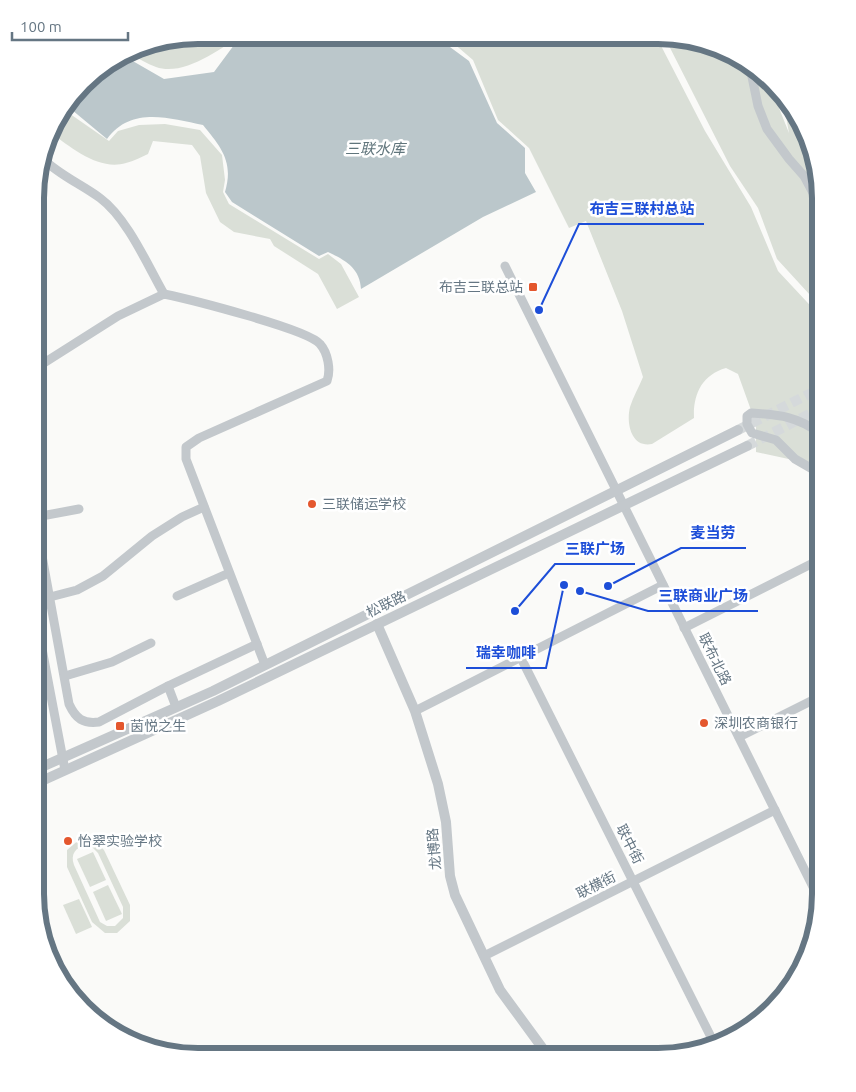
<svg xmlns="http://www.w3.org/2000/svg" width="856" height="1092" font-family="Ubuntu,'Noto Sans SC',sans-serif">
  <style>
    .green { fill: #dadfd7; fill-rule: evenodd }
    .water { fill: #bbc7cb }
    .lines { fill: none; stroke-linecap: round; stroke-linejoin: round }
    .tertiary-tunnel { stroke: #d5d9db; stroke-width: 10; stroke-dasharray: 10 5; stroke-linecap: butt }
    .minor { stroke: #c3c8cc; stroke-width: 9 }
    .tertiary { stroke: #c3c8cc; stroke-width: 10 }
    .poi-dot { fill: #e4572e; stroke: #fff; stroke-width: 2 }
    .labels { text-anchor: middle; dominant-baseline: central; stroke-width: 5; stroke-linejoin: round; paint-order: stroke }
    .poi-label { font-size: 14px; fill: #657683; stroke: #fff; text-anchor: start }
    .street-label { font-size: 14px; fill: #657683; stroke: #fff }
    .water-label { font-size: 15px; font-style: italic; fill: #60757c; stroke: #fff }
    .rim { fill: none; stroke: #657683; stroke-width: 6 }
    .leader { fill: none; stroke: #1d4ed8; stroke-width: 2 }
    .callout-dot { fill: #1d4ed8; stroke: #fff; stroke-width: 2 }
    .callout-label { font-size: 15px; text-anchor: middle; font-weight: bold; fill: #1d4ed8; stroke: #fff; stroke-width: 5; stroke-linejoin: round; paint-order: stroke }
  </style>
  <rect width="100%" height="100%" fill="#fafaf8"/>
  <g class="green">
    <path d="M197,35h44c-20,14 -58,42 -85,32 -9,-3 -18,-9 -27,-14l16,-9z"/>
    <path d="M445,36h211l49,95 46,76 27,64 43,46v149l-65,-14v-28l-18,-50 -12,-6c-24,7 -33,26 -32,50l-42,26c-21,4 -26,-21 -22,-37 3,-10 9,-20 13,-30l-21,-66 -36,-90 -17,7 -40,-80 -31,-28 -25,-60z"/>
    <polygon points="664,36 680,36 749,63 778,93 779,108 789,133 783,99 799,116 821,197 821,307 777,259 758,208 730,166"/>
    <path d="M63,109l46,32 9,-10 21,-6 26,-1 35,6 22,25 3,25 -2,12 6,12 90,55 9,-5 13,10 18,33 -22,12 -19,-35 -44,-28 -4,-7 -36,-7 -14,-10 -14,-29 -6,-37 -8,-11 -39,-4 -5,13c-7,3 -14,7 -22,9 -27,8 -54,-15 -75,-30l6,-17z"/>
    <path d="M80,839h12l12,11 26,55v16l-13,12h-12l-13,-11 -25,-55v-17zM86,845l7,3 5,5 25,54v11l-8,8h-8l-7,-4 -26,-57c-4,-11 2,-18 12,-20z"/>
    <polygon points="93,852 106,880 90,887 77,859"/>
    <polygon points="108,885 122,914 106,921 93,892"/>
    <polygon points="79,899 92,927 76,934 63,905"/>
  </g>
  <path class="water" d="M246,35l189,1 34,25 28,62 28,25v25l11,19 -53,25 -122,72c-1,-21 -16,-29 -33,-37l-9,4 -87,-54 -7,-10c9,-30 -4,-45 -22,-67 -34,-7 -72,-19 -96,14l-41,-34 25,-30 33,-19 40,23 50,-7 23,-31z"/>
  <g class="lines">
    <g class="tertiary-tunnel">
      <polyline points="738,430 821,388"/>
      <polyline points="747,446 821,408"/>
    </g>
    <g class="minor">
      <polyline points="749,62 758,106 767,129 789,159 804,176 821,208"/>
      <path d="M42,158c17,17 39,26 58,40 27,20 47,66 64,96"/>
      <polyline points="505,266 821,903"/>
      <path d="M36,368l82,-52 46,-22c24,5 144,35 156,50 8,9 11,26 7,37l-128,57 -13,9v12l79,206"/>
      <path d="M821,474l-26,-15 -19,-19 -24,-7 -5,-9v-8l4,-3c29,2 46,3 70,21"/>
      <polyline points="36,517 79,509"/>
      <path d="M36,523l33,181c7,15 14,20 30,18l69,-36"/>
      <polyline points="177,596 229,573"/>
      <polyline points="50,597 77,590 103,576 152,536 182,517 204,507"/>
      <polyline points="36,617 65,770"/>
      <polyline points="684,628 821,559"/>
      <polyline points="521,658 714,1043"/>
      <polyline points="65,676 112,662 151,643"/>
      <polyline points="176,707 168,686 257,644"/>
      <polyline points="415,711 663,585"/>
      <polyline points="739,737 821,696"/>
      <polyline points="484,956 775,810"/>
    </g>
    <g class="tertiary">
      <polyline points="377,624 415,711 438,784 446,822 450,876 455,895 500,990 549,1057"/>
      <polyline points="35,770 213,691 738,430"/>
      <polyline points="35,784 218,701 747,446"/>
    </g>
  </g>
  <g class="poi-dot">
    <rect x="528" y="282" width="10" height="10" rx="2.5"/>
    <circle cx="312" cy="504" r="5"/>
    <circle cx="704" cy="723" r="5"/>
    <rect x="115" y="721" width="10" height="10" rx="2.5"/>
    <circle cx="68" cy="841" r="5"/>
  </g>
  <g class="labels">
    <g class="poi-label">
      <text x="523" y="287" text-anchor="end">布吉三联总站</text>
      <text x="322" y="504">三联储运学校</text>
      <text x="714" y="723">深圳农商银行</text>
      <text x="130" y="726">茵悦之生</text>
      <text x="78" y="841">怡翠实验学校</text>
    </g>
    <g class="street-label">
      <text transform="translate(386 604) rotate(-26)">松联路</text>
      <text transform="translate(715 659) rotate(64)">联布北路</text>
      <text transform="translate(630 844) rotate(63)">联中街</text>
      <text transform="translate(434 849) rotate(-95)">龙博路</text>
      <text transform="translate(596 885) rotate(-27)">联横街</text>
    </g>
    <g class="water-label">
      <text x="375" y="148">三联水库</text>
    </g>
  </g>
  <path d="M0 0H856V1092H0ZM198 44H658A154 154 0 0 1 812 198V894A154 154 0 0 1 658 1048H198A154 154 0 0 1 44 894V198A154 154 0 0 1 198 44Z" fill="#fff" fill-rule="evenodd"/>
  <path class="rim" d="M198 44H658A154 154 0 0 1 812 198V894A154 154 0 0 1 658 1048H198A154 154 0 0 1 44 894V198A154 154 0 0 1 198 44Z"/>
  <path class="leader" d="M539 310L579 224H704M608 586L681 548H746M515 611L555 564H635M580 591L648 611H758M564 585L546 668H466"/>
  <g class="callout-dot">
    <circle cx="539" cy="310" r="5"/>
    <circle cx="608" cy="586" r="5"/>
    <circle cx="515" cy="611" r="5"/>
    <circle cx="580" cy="591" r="5"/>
    <circle cx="564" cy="585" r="5"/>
  </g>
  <g class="callout-label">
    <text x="642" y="214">布吉三联村总站</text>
    <text x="713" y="538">麦当劳</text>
    <text x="595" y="554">三联广场</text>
    <text x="703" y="601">三联商业广场</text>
    <text x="506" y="658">瑞幸咖啡</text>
  </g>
  <path d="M12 32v8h116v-8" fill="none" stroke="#657683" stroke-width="2.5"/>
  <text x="20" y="32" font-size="15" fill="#657683" stroke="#ffffff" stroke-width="4" paint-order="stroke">100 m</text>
</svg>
